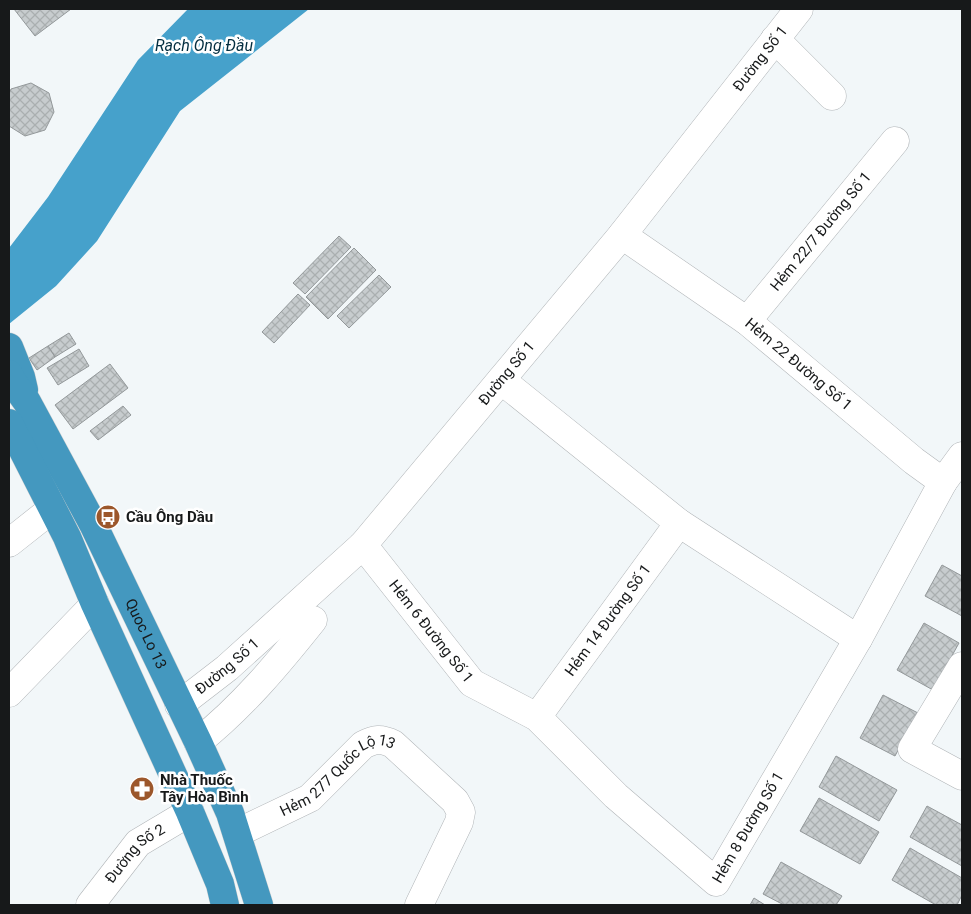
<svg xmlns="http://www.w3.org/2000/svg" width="971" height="914" font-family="Roboto,sans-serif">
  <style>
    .water { fill: #46a1cb }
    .building { fill: url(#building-cross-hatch); stroke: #93989a }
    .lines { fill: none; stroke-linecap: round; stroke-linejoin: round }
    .minor-casing { stroke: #b0b4b7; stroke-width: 29 }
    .highway-casing { stroke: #d1d1d1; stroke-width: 29 }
    .minor { stroke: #fff; stroke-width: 28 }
    .highway { stroke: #4498bf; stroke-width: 28 }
    .labels { text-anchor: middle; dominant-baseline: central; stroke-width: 5; stroke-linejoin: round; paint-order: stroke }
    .street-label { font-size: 15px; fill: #17191a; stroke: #fff }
    .poi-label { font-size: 15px; font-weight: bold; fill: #17191a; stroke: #fff; text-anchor: start }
    .water-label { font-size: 16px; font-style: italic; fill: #042e40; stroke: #fff }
  </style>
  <defs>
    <pattern id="building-cross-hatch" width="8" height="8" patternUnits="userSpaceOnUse" patternTransform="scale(1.25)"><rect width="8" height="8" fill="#c7ccce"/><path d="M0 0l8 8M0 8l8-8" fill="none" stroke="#aaafb0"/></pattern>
  </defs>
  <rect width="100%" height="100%" fill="#f2f7f9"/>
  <polygon class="water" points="188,9 309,9 180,111 97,241 56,286 9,324 9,248 48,197 138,60"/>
  <g class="building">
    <polygon points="14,9 71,9 35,36"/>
    <polygon points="31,83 49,93 54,112 45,130 25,136 9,126 9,94 11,89"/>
    <polygon points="339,236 351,247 305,294 293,283"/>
    <polygon points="354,248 376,270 328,319 306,297"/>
    <polygon points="379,275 391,287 349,328 337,316"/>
    <polygon points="298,294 310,305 274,343 262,332"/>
    <polygon points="69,333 76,344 55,357 48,346"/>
    <polygon points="48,346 55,357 37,370 29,358"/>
    <polygon points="79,349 89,366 58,385 47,368"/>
    <polygon points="110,364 128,388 73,429 55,405"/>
    <polygon points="123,406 131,415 98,440 90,431"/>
    <polygon points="942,565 962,576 962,616 925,596"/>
    <polygon points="924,623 959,643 933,690 897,670"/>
    <polygon points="883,695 918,713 895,756 860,738"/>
    <polygon points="836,756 897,790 879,821 819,787"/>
    <polygon points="819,798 879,832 860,864 800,831"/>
    <polygon points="927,806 962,825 962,866 910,837"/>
    <polygon points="910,848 962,878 962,895 957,905 936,905 892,880"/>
    <polygon points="781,862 842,896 836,905 784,905 763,894"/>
    <polygon points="754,898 765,905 750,905"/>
  </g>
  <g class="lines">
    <defs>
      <g id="minor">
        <polyline points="775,39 832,96"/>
        <path id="s1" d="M622,235l125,86 167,140 29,21 19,-26"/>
        <path id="s2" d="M747,321l148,-180"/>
        <polyline points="501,380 679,523 858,639"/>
        <polyline points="9,543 52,509"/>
        <path id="s3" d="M363,545l109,138 65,34 79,79 100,86 142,-243 85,-157"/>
        <polyline points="962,666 912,749 962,776"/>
        <polyline points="9,693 95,604"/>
        <path id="s4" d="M179,705l48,-37 136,-123 259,-310 177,-226"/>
        <path id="s5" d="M537,717l142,-194"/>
        <path d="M198,742c44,-35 80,-78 115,-122"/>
        <path id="s6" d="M237,833l73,-35 53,-53c12,-6 18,-7 30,-1l62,57 6,11 -2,10 -40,83"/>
        <path id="s7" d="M90,905l48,-62 52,-31"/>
      </g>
      <g id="highway">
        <polyline points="9,347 21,377 24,390"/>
        <path id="s8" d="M9,374l3,7 15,21 66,122 105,218 32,71 29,92"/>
        <polyline points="9,423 67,537 95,604 190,812 220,884 225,905"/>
      </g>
    </defs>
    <use href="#minor" class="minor-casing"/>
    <use href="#highway" class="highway-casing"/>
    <use href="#minor" class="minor"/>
    <use href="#highway" class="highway"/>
  </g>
  <defs>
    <symbol id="bus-disc" viewBox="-11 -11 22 22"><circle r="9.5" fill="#9c572b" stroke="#fff"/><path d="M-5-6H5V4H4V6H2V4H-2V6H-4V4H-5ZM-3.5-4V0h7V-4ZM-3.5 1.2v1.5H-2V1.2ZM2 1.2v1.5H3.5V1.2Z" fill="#fff"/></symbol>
    <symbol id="pharmacy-disc" viewBox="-11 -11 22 22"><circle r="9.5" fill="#9c572b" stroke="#fff"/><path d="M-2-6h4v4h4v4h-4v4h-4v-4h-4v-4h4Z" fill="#fff"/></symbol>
  </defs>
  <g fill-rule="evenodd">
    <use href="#bus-disc" x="94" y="503" width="28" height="28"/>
    <use href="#pharmacy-disc" x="128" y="775" width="28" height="28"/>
  </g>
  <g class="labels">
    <g class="street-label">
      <text stroke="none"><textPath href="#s4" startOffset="872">Đường Số 1</textPath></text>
      <text stroke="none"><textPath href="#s2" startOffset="116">Hẻm 22/7 Đường Số 1</textPath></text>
      <text stroke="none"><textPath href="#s1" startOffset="219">Hẻm 22 Đường Số 1</textPath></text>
      <text stroke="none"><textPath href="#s4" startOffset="468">Đường Số 1</textPath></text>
      <text stroke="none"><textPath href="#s5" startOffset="120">Hẻm 14 Đường Số 1</textPath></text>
      <text stroke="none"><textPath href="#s3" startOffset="110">Hẻm 6 Đường Số 1</textPath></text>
      <text stroke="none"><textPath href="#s8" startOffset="294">Quoc Lo 13</textPath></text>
      <text stroke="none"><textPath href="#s4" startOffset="62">Đường Số 1</textPath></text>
      <text stroke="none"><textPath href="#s6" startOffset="119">Hẻm 277 Quốc Lộ 13</textPath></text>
      <text stroke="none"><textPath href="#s3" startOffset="556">Hẻm 8 Đường Số 1</textPath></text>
      <text stroke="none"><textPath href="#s7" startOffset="69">Đường Số 2</textPath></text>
    </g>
    <g class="poi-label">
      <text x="126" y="517">Cầu Ông Dầu</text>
      <text x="160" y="780">Nhà Thuốc<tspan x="160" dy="17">Tây Hòa Bình</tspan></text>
    </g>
    <g class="water-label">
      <text x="204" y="45">Rạch Ông Đầu</text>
    </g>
  </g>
  <rect width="971" height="914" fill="none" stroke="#17191a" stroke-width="20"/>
</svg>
